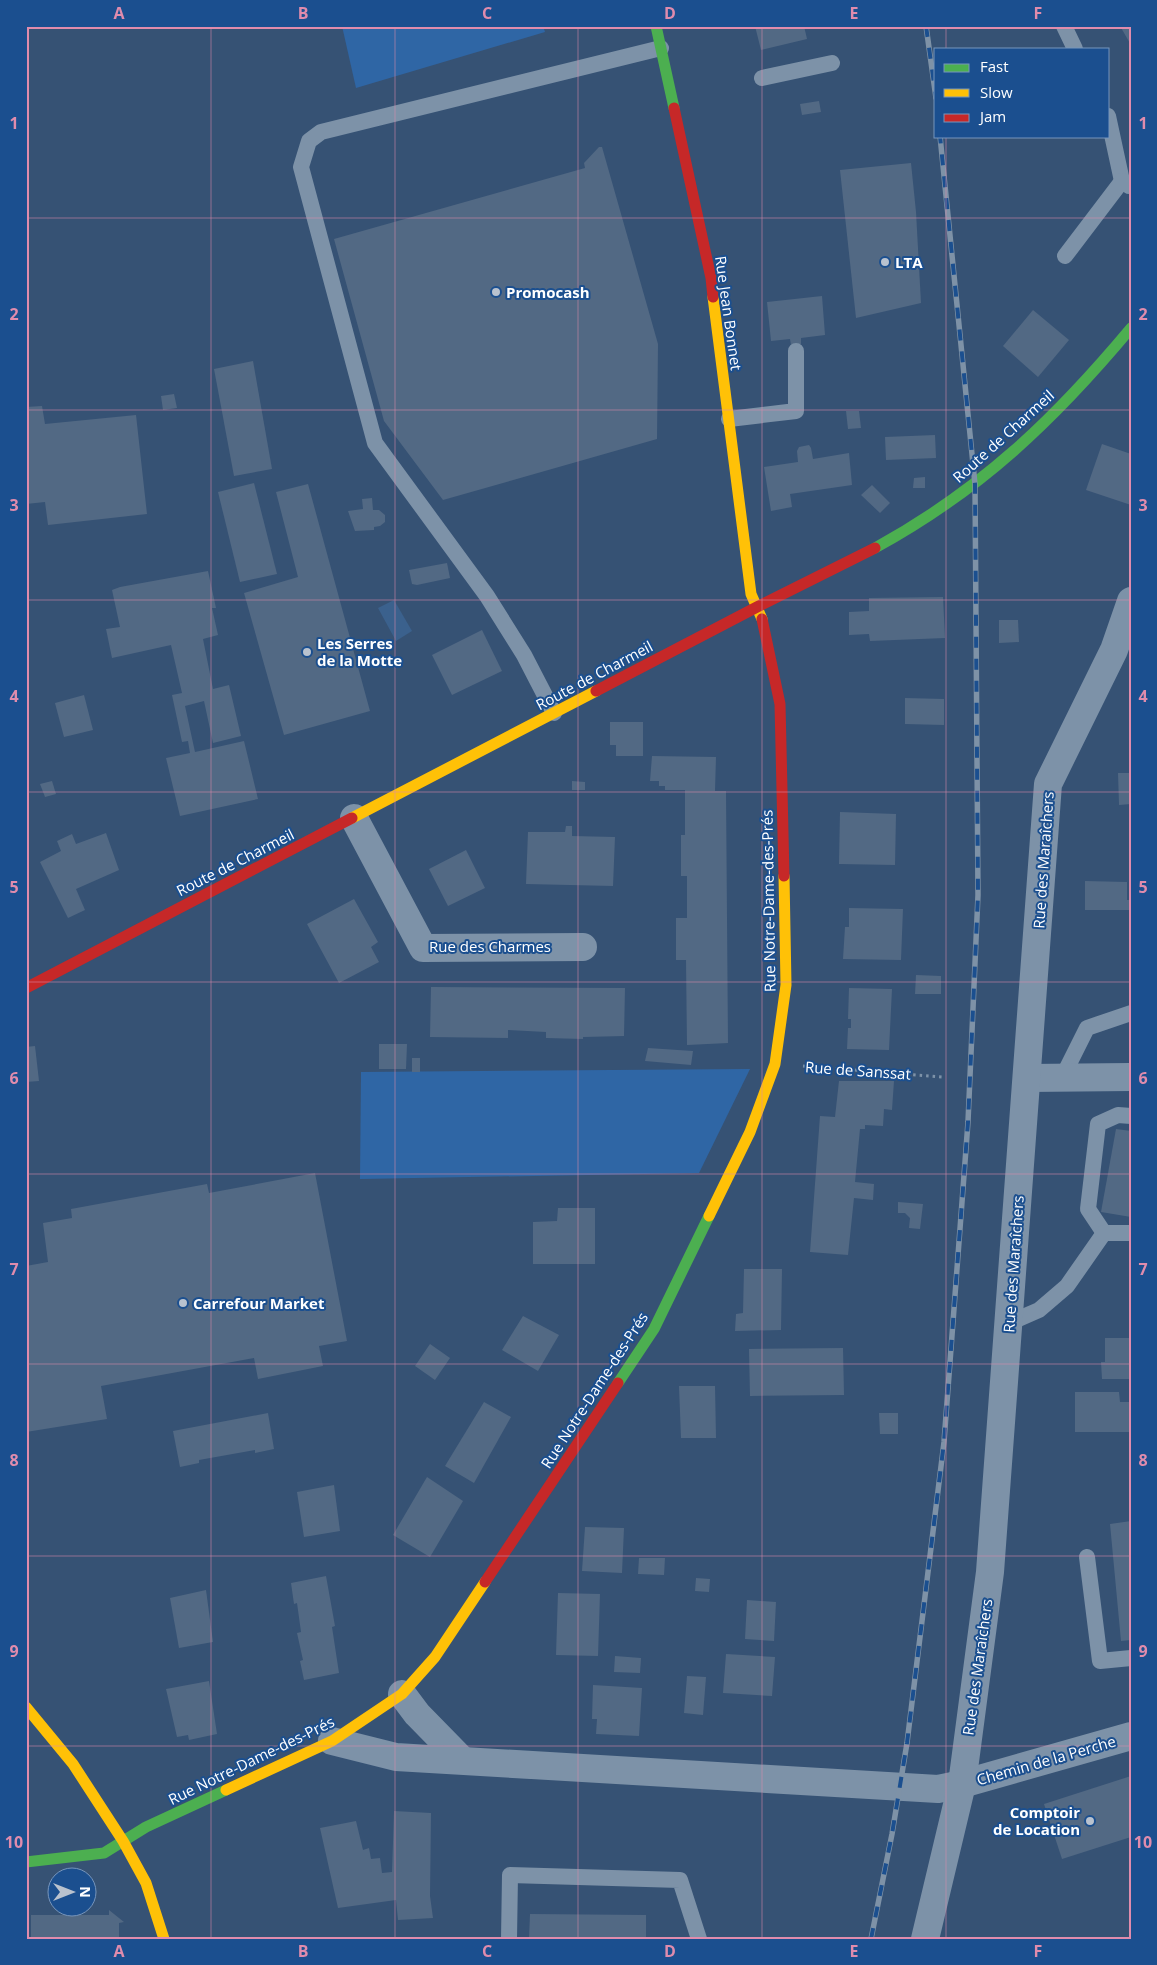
<svg xmlns="http://www.w3.org/2000/svg" width="1157" height="1965" font-family="'Open Sans',sans-serif">
  <style>
    .green { fill: #2f66a5 }
    .water { fill: #3b618d }
    .building { fill: #526984 }
    .lines { fill: none; stroke-linecap: round; stroke-linejoin: round }
    .path { stroke: #7d92a8; stroke-width: 3; stroke-dasharray: 2.5 4; stroke-linecap: butt }
    .lane { stroke: #7d92a8; stroke-width: 16 }
    .street { stroke: #7d92a8; stroke-width: 28 }
    .fast { stroke: #4caf50; stroke-width: 11 }
    .slow { stroke: #ffc107; stroke-width: 11 }
    .jam { stroke: #c62828; stroke-width: 11 }
    .rail-casing { stroke: #7e92a7; stroke-width: 5.5 }
    .rail { stroke: #1b4f8f; stroke-width: 4; stroke-dasharray: 11; stroke-linecap: butt }
    .grid { fill: none; stroke: #e08cad; stroke-width: 1; stroke-opacity: 0.55 }
    .poi-dot { fill: #b9c2ce; stroke: #1b4f8f; stroke-width: 2 }
    .labels { text-anchor: middle; dominant-baseline: central; stroke-width: 4; stroke-linejoin: round; paint-order: stroke }
    .poi-label { font-size: 15px; font-weight: bold; fill: #fff; stroke: #1b4f8f; text-anchor: start }
    .street-label { font-size: 15px; fill: #fff; stroke: #1b4f8f }
    .neatline { fill: none; stroke: #e08cad; stroke-width: 2 }
    .grid-label { font-size: 16px; text-anchor: middle; font-weight: bold; fill: #e08cad }
  </style>
  <rect width="100%" height="100%" fill="#365274"/>
  <g class="green">
    <polygon points="342,26 543,26 545,32 356,88"/>
    <polygon points="750,1069 699,1173 360,1179 361,1072"/>
  </g>
  <polygon class="water" points="394,600 412,631 396,641 378,608"/>
  <g class="building">
    <polygon points="755,26 804,26 807,39 761,50"/>
    <polygon points="1120,26 1131,26 1131,45"/>
    <polygon points="819,101 821,112 802,115 800,104"/>
    <polygon points="599,147 602,147 658,344 657,439 443,500 384,421 334,239 585,168 584,163"/>
    <polygon points="911,163 916,212 921,303 856,318 840,170"/>
    <polygon points="822,296 825,335 801,338 801,344 791,345 790,339 771,341 767,302"/>
    <polygon points="1033,310 1069,340 1038,377 1003,346"/>
    <polygon points="253,361 272,469 234,476 214,369"/>
    <polygon points="174,394 177,408 163,410 161,396"/>
    <polygon points="42,406 45,424 136,415 147,514 48,525 45,502 26,504 26,407"/>
    <polygon points="846,411 859,411 861,428 848,429"/>
    <polygon points="935,435 936,458 886,460 885,437"/>
    <polygon points="1102,444 1131,454 1131,505 1086,490"/>
    <polygon points="809,445 811,448 813,459 849,453 852,485 790,494 792,507 771,511 764,467 798,462 797,451 799,447"/>
    <polygon points="925,477 925,488 913,488 914,478"/>
    <polygon points="254,483 277,574 240,582 218,492"/>
    <polygon points="308,484 370,711 284,735 244,593 298,577 276,492"/>
    <polygon points="872,485 890,503 880,513 861,495"/>
    <polygon points="372,498 373,510 379,510 385,515 385,522 380,526 374,527 374,530 355,531 348,511 363,509 362,499"/>
    <polygon points="447,563 450,578 417,585 412,584 409,570"/>
    <polygon points="208,571 216,608 212,608 218,635 203,639 213,689 229,685 241,736 213,743 204,701 185,706 195,752 244,741 258,799 180,816 166,758 190,753 188,741 182,742 172,695 182,693 171,645 112,658 106,629 120,627 112,590 120,587"/>
    <polygon points="943,597 945,638 870,641 869,634 849,635 849,612 869,611 869,598"/>
    <polygon points="999,620 1018,620 1019,642 999,643"/>
    <polygon points="482,630 502,671 452,695 432,655"/>
    <polygon points="84,695 93,730 64,737 55,703"/>
    <polygon points="905,698 944,699 944,725 905,724"/>
    <polygon points="610,722 643,722 643,756 616,756 616,745 610,745"/>
    <polygon points="652,756 716,757 715,791 726,791 728,1043 687,1045 686,960 676,960 676,918 687,918 687,876 681,876 681,835 685,835 685,790 665,790 665,786 659,786 659,781 650,781"/>
    <polygon points="1118,773 1131,773 1131,804 1119,805"/>
    <polygon points="52,781 56,794 45,797 40,784"/>
    <polygon points="572,781 585,782 585,790 572,790"/>
    <polygon points="840,812 896,814 895,865 839,864"/>
    <polygon points="566,826 572,826 572,836 615,837 613,886 526,884 528,832 565,832"/>
    <polygon points="106,833 119,870 76,889 85,910 68,918 40,862 61,851 57,841 72,834 76,844"/>
    <polygon points="466,850 485,888 448,906 429,869"/>
    <polygon points="1085,881 1127,882 1127,900 1131,900 1131,910 1085,910"/>
    <polygon points="354,899 378,942 371,947 379,962 339,983 307,924"/>
    <polygon points="849,908 903,909 901,960 843,959 845,927 849,927"/>
    <polygon points="916,975 941,976 941,994 915,994"/>
    <polygon points="431,987 625,988 624,1036 583,1037 583,1039 546,1038 546,1032 508,1030 508,1038 430,1037"/>
    <polygon points="849,988 892,989 889,1050 847,1049 848,1028 851,1028 851,1019 848,1019"/>
    <polygon points="379,1044 407,1044 406,1069 379,1069"/>
    <polygon points="35,1046 39,1081 26,1082 26,1047"/>
    <polygon points="648,1048 693,1051 691,1065 645,1061"/>
    <rect x="412" y="1058" width="8" height="14"/>
    <polygon points="839,1081 894,1081 892,1110 884,1109 883,1126 865,1125 865,1129 860,1129 855,1182 874,1184 873,1200 854,1198 848,1255 810,1252 820,1116 835,1117"/>
    <polygon points="1116,1129 1131,1131 1131,1217 1101,1212"/>
    <polygon points="315,1173 347,1341 319,1346 323,1366 258,1379 254,1358 101,1386 107,1419 26,1432 26,1266 48,1262 43,1223 72,1218 71,1209 207,1184 209,1193"/>
    <polygon points="898,1202 923,1204 920,1229 909,1228 910,1218 905,1213 898,1213"/>
    <polygon points="558,1208 595,1208 595,1264 533,1264 533,1222 557,1221"/>
    <polygon points="744,1269 782,1269 781,1330 735,1331 736,1314 743,1313"/>
    <polygon points="523,1316 559,1335 538,1371 502,1350"/>
    <polygon points="1105,1338 1131,1338 1131,1379 1102,1379 1101,1362 1105,1362"/>
    <polygon points="430,1344 450,1358 435,1380 415,1366"/>
    <polygon points="843,1348 844,1395 750,1396 749,1349"/>
    <polygon points="679,1386 715,1386 716,1438 681,1438"/>
    <polygon points="1075,1392 1119,1392 1120,1402 1131,1402 1131,1432 1075,1432"/>
    <polygon points="484,1402 511,1417 474,1483 445,1466"/>
    <polygon points="268,1413 274,1449 255,1453 255,1450 199,1460 199,1463 180,1467 173,1431"/>
    <polygon points="879,1413 898,1413 898,1434 880,1434"/>
    <polygon points="427,1477 463,1501 430,1557 393,1535"/>
    <polygon points="334,1485 340,1531 304,1537 297,1492"/>
    <polygon points="1131,1521 1131,1640 1121,1641 1110,1524"/>
    <polygon points="585,1527 624,1528 622,1573 582,1571"/>
    <polygon points="639,1558 665,1558 664,1575 638,1574"/>
    <polygon points="326,1576 335,1626 332,1627 339,1673 304,1680 300,1661 303,1660 297,1633 301,1632 297,1603 294,1604 291,1583"/>
    <polygon points="696,1578 710,1579 709,1592 695,1591"/>
    <polygon points="206,1590 213,1642 179,1648 170,1598"/>
    <polygon points="558,1593 600,1594 598,1656 556,1655"/>
    <polygon points="747,1600 776,1602 774,1641 745,1639"/>
    <polygon points="726,1654 775,1657 772,1696 723,1693"/>
    <polygon points="615,1656 641,1658 640,1673 614,1672"/>
    <polygon points="687,1676 706,1677 703,1715 684,1713"/>
    <polygon points="209,1681 217,1734 189,1740 188,1735 177,1737 166,1689"/>
    <polygon points="593,1685 642,1688 639,1736 596,1734 597,1719 592,1719"/>
    <polygon points="1131,1776 1131,1837 1062,1859 1044,1804"/>
    <polygon points="394,1811 431,1813 430,1896 433,1918 398,1920 396,1900 338,1908 320,1828 356,1821 363,1850 369,1848 371,1859 380,1858 382,1873 392,1872"/>
    <polygon points="109,1910 124,1922 119,1923 119,1939 31,1939 31,1915 109,1915"/>
    <polygon points="530,1914 646,1915 646,1939 529,1939"/>
  </g>
  <g class="lines">
    <polyline class="path" points="803,1066 942,1077"/>
    <g class="lane">
      <polyline points="1064,26 1075,49"/>
      <polyline points="762,78 832,63"/>
      <polyline points="1108,116 1122,181 1129,186"/>
      <polyline points="1065,256 1122,181"/>
      <polyline points="729,419 796,411 796,351"/>
      <polyline points="554,713 524,655 487,596 375,443 301,167 309,141 321,132 661,48"/>
      <polyline points="1062,1078 1087,1028 1131,1013"/>
      <polyline points="1104,1233 1088,1209 1098,1124 1118,1115 1131,1116"/>
      <polyline points="1009,1323 1039,1310 1067,1286 1104,1233 1131,1233"/>
      <polyline points="1087,1557 1100,1661 1131,1658"/>
      <polyline points="509,1939 510,1875 680,1880 699,1939"/>
    </g>
    <g class="street">
      <polyline points="354,818 423,948 583,947"/>
      <polyline points="1028,1078 1131,1077"/>
      <polyline points="402,1694 417,1714 462,1760"/>
      <polyline points="332,1741 396,1757 938,1789 962,1784 1131,1736"/>
      <polyline points="925,1939 962,1784 990,1572 1048,784 1114,650 1131,601"/>
    </g>
    <g class="fast">
      <polyline points="656,26 674,108"/>
      <path d="M875,548c106,-58 179,-128 256,-220"/>
      <polyline points="618,1383 654,1329 709,1216"/>
      <polyline points="26,1862 104,1853 146,1827 226,1790"/>
    </g>
    <g class="slow">
      <polyline points="713,297 751,594 762,619"/>
      <polyline points="352,818 596,691"/>
      <polyline points="709,1216 750,1132 775,1064 786,985 784,876"/>
      <polyline points="26,1707 73,1764 123,1841 146,1883 164,1939"/>
      <polyline points="226,1790 332,1741 402,1694 435,1657 485,1582"/>
    </g>
    <g class="jam">
      <polyline points="674,108 711,278 713,297"/>
      <polyline points="762,619 780,704 784,876"/>
      <polyline points="596,691 757,607 875,548"/>
      <polyline points="26,988 352,818"/>
      <polyline points="485,1582 618,1383"/>
    </g>
    <defs>
      <g id="rail">
        <polyline points="926,26 936,98"/>
        <polyline points="871,1939 892,1834 907,1743 944,1442 968,1122 978,895 975,484 940,136"/>
      </g>
    </defs>
    <use href="#rail" class="rail-casing"/>
    <use href="#rail" class="rail"/>
  </g>
  <path class="grid" d="M211,26v1913M395,26v1913M578,26v1913M762,26v1913M946,26v23M946,136v1803M26,218h1105M26,410h1105M26,600h1105M26,792h1105M26,982h1105M26,1174h1105M26,1364h1105M26,1556h1105M26,1746h1105"/>
  <g class="poi-dot">
    <circle cx="885" cy="262" r="5"/>
    <circle cx="496" cy="292" r="5"/>
    <circle cx="307" cy="652" r="5"/>
    <circle cx="183" cy="1303" r="5"/>
    <circle cx="1090" cy="1821" r="5"/>
  </g>
  <g class="labels">
    <g class="poi-label">
      <text x="895" y="262">LTA</text>
      <text x="506" y="292">Promocash</text>
      <text x="317" y="643">Les Serres<tspan x="317" dy="17">de la Motte</tspan></text>
      <text x="193" y="1303">Carrefour Market</text>
      <text x="1080" y="1812" text-anchor="end">Comptoir<tspan x="1080" dy="17">de Location</tspan></text>
    </g>
    <g class="street-label">
      <text transform="translate(729 313) rotate(82)">Rue Jean Bonnet</text>
      <text transform="translate(1003 436) rotate(-42)">Route de Charmeil</text>
      <text transform="translate(594 675) rotate(-28)">Route de Charmeil</text>
      <text transform="translate(1043 860) rotate(-86)">Rue des Maraîchers</text>
      <text transform="translate(235 862) rotate(-27)">Route de Charmeil</text>
      <text transform="translate(768 901) rotate(-91)">Rue Notre-Dame-des-Prés</text>
      <text x="490" y="946">Rue des Charmes</text>
      <text transform="translate(858 1070) rotate(4)">Rue de Sanssat</text>
      <text transform="translate(1013 1264) rotate(-86)">Rue des Maraîchers</text>
      <text transform="translate(594 1390) rotate(-57)">Rue Notre-Dame-des-Prés</text>
      <text transform="translate(977 1667) rotate(-82)">Rue des Maraîchers</text>
      <text transform="translate(251 1760) rotate(-26)">Rue Notre-Dame-des-Prés</text>
      <text transform="translate(1046 1760) rotate(-16)">Chemin de la Perche</text>
    </g>
  </g>
  <rect width="1157" height="1965" fill="none" stroke="#1b4f8f" stroke-width="55"/>
  <rect x="934" y="48" width="175" height="90" fill="#1b4f8f" stroke="#7695bc"/>
  <rect x="944" y="64" width="25" height="8" fill="#4caf50" stroke="#7695bc"/>
  <text x="980" y="72" font-size="15" fill="#ffffff">Fast</text>
  <rect x="944" y="89" width="25" height="8" fill="#ffc107" stroke="#7695bc"/>
  <text x="980" y="98" font-size="15" fill="#ffffff">Slow</text>
  <rect x="944" y="114" width="25" height="8" fill="#c62828" stroke="#7695bc"/>
  <text x="980" y="122" font-size="15" fill="#ffffff">Jam</text>
  <g transform="translate(72 1892) rotate(90)"><circle r="24" fill="#1b4f8f" stroke="#7695bc"/>
  <path d="M0-4L9 19L0 12L-9 19Z" fill="#b9c2ce"/>
  <text y="-8" font-size="14" font-weight="bold" text-anchor="middle" fill="#ffffff">N</text>
  </g>
  <rect x="28" y="28" width="1102" height="1910" class="neatline"/>
  <g class="grid-label">
    <text x="119" y="19">A</text>
    <text x="303" y="19">B</text>
    <text x="487" y="19">C</text>
    <text x="670" y="19">D</text>
    <text x="854" y="19">E</text>
    <text x="1038" y="19">F</text>
    <text x="14" y="129">1</text>
    <text x="1143" y="129">1</text>
    <text x="14" y="320">2</text>
    <text x="1143" y="320">2</text>
    <text x="14" y="511">3</text>
    <text x="1143" y="511">3</text>
    <text x="14" y="702">4</text>
    <text x="1143" y="702">4</text>
    <text x="14" y="893">5</text>
    <text x="1143" y="893">5</text>
    <text x="14" y="1084">6</text>
    <text x="1143" y="1084">6</text>
    <text x="14" y="1275">7</text>
    <text x="1143" y="1275">7</text>
    <text x="14" y="1466">8</text>
    <text x="1143" y="1466">8</text>
    <text x="14" y="1657">9</text>
    <text x="1143" y="1657">9</text>
    <text x="14" y="1848">10</text>
    <text x="1143" y="1848">10</text>
    <text x="119" y="1957">A</text>
    <text x="303" y="1957">B</text>
    <text x="487" y="1957">C</text>
    <text x="670" y="1957">D</text>
    <text x="854" y="1957">E</text>
    <text x="1038" y="1957">F</text>
  </g>
</svg>
